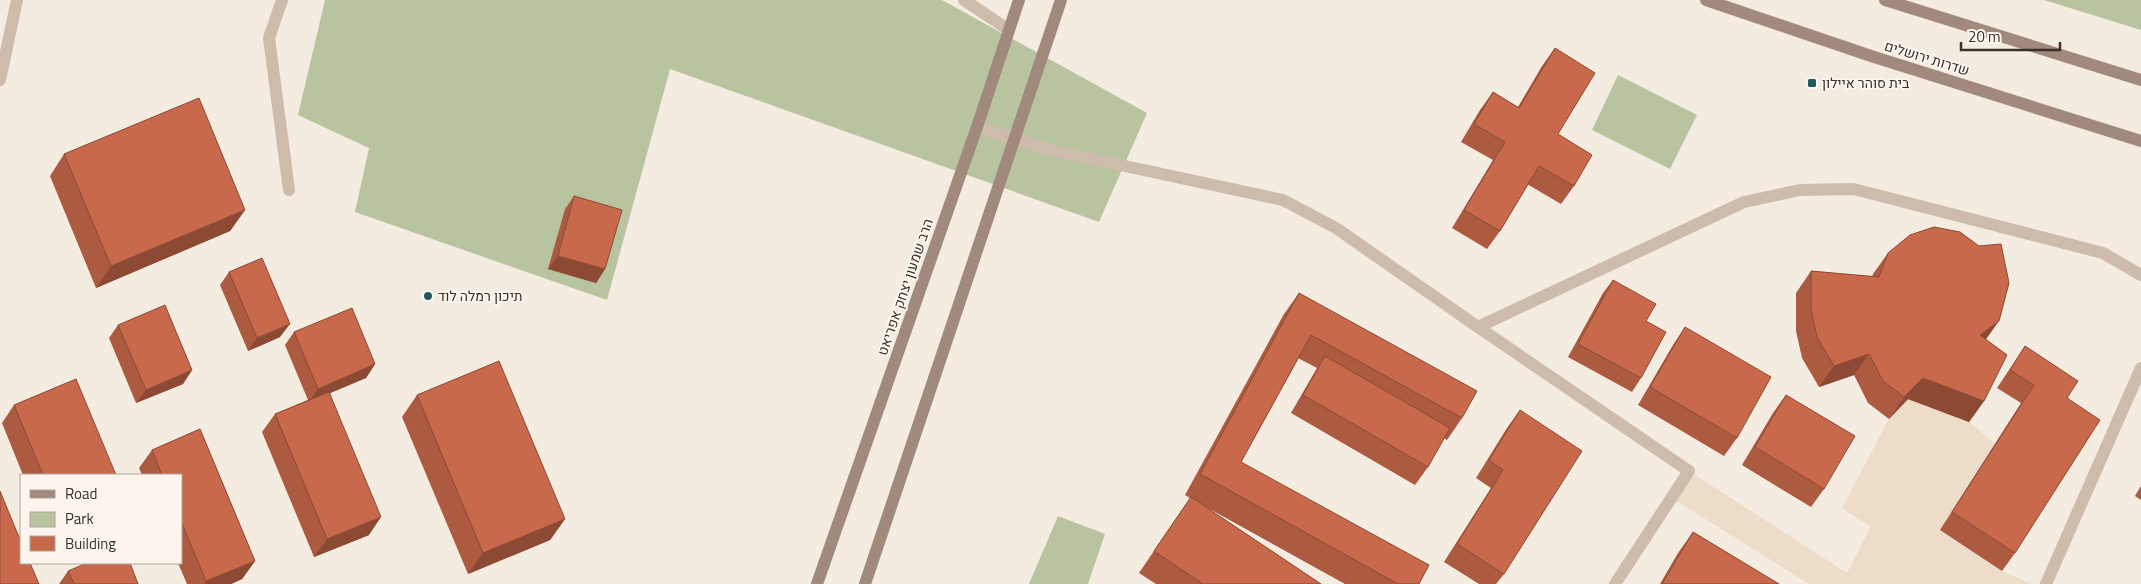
<svg xmlns="http://www.w3.org/2000/svg" width="2141" height="584" viewBox="0 0 2141 584" font-family="'Titillium Web',Heebo,sans-serif">
<style>
.green{fill:#b8c4a0}
.plaza{fill:#ecdcc8}
.lines{fill:none;stroke-linecap:round;stroke-linejoin:round}
.lane{stroke:#cdbbac;stroke-width:12}
.street{stroke:#cdbbac;stroke-width:12}
.secondary{stroke:#a18a7d;stroke-width:12}
.wall{fill:#ac5a40}
.shaded-wall{fill:#8c4a34}
.building{fill:#c8694b;stroke:#8c4a34}
.poi-dot{fill:#1f5a5e;stroke:#fbf5ee;stroke-width:2}
.labels{text-anchor:middle;stroke-width:4;stroke-linejoin:round;paint-order:stroke}
.street-label{font-size:14px;fill:#3b302b;stroke:#fbf5ee}
.poi-label{font-size:14px;fill:#3b302b;stroke:#fbf5ee;text-anchor:start}
</style>
<rect width="100%" height="100%" fill="#f4ebe1"/>
<!-- green -->
<path class="green" d="M325 0H942L1147 113 1099 222 670 69 607 300 355 212 369 148 298 115Z
M2044 0H2141V30Z
M1618 75 1697 115 1670 169 1592 130Z
M1058 516 1105 534 1088 584H1029Z"/>
<!-- plaza -->
<path class="plaza" d="M1908 399 1969 422 1995 444 1940 530 2002 571 2031 584H1809L1672 498 1689 471 1847 573 1871 527 1842 508 1889 419Z"/>
<g class="lines">
<!-- lane -->
<path class="lane" d="M282 0 269 38 289 190
M964 0 1009 30
M977 127 1046 149 1283 200 1336 228 1478 327 1744 202 1800 190 1853 189 1877 195 2103 253 2141 275
M1478 327 1689 471 1615 584
M2046 584 2141 368"/>
<!-- street -->
<path class="street" d="M0 80 17 0"/>
<!-- secondary -->
<path class="secondary" d="M1706 0 1871 56 2141 141
M1885 0 2141 80
M817 584 977 127 1019 0
M865 584 1061 0"/>
</g>
<!-- wall -->
<path class="wall" d="M1555 48 1558 134 1574 186 1561 204 1527 184 1500 231 1487 249 1452 228 1493 160 1461 142 1480 110 1493 92 1518 107 1542 66Z
M64 154 245 210 230 231 96 288 50 176Z
M574 196 605 269 596 283 548 269 565 209Z
M1888 253 1986 340 1984 401 1969 422 1908 399 1889 419 1868 403 1854 375 1819 387 1802 358 1796 331V293L1811 271 1872 277 1873 274Z
M229 272 280 337 248 351 220 285Z
M1613 280 1646 321 1641 378 1632 392 1568 357 1603 293Z
M1299 293 1462 418 1447 440 1444 438 1428 467 1415 485 1291 413 1317 368 1298 358 1241 462 1419 584H1345L1206 507 1321 584H1156L1139 573 1190 498 1185 495 1284 314Z
M118 325 192 370 183 384 136 403 109 338Z
M1685 327 1737 438 1724 456 1638 405 1673 345Z
M294 332 375 364 366 378 330 393 369 535 314 557 262 432 275 414 308 400 285 345Z
M2025 346 2067 398 2015 553 2002 571 1940 530 2021 403 1997 388Z
M417 395 565 519 550 540 468 574 402 417Z
M1786 395 1824 489 1811 507 1742 465 1773 413Z
M14 405 116 475H23L2 423Z
M1520 410 1504 574 1496 584H1479L1444 562 1491 488 1476 478 1507 428Z
M200 429 255 561 242 579 231 584H187L178 563H181V475H142L139 468 152 450Z
M2141 486V500L2135 496Z
M1693 532 1779 584H1660L1678 553Z
M68 571 138 584H59Z"/>
<!-- shaded-wall -->
<path class="shaded-wall" d="M245 210 230 231 96 288 111 266Z
M558 256 605 269 596 283 548 269Z
M1999 321 1984 342 1980 335Z
M290 324 280 337 248 351 257 338Z
M1869 354 1854 375 1819 387 1834 366Z
M375 364 366 378 309 402 318 389Z
M192 370 183 384 136 403 146 390Z
M1923 378 1984 401 1969 422 1908 399 1889 419 1904 397Z
M381 517 369 535 314 557 327 539Z
M565 519 550 540 468 574 483 553Z
M255 561 242 579 231 584H205L206 581Z"/>
<!-- building -->
<path class="building" d="M1555 48 1595 73 1558 134 1592 155 1574 186 1539 166 1500 231 1464 210 1505 142 1474 124 1493 92 1519 108Z
M199 98 245 210 111 266 64 154Z
M574 196 622 210 605 269 558 256Z
M1934 227 1960 232 1979 246 2001 244 2009 283 1999 321 1980 335 2007 355 1984 401 1923 378 1904 397 1883 381 1869 354 1834 366 1817 337 1811 309V271L1879 277 1888 253 1910 235Z
M262 258 290 324 257 338 229 272Z
M1613 280 1656 304 1646 321 1666 332 1641 378 1578 344Z
M1299 293 1477 391 1462 418 1311 335 1241 462 1429 565 1419 584H1398L1200 474Z
M165 305 192 370 146 390 118 325Z
M352 308 375 364 318 389 294 332Z
M1685 327 1771 377 1737 438 1650 387Z
M2025 346 2078 381 2067 398 2100 420 2015 553 1952 512 2034 385 2010 370Z
M1325 356 1450 428 1428 467 1303 395Z
M499 361 565 519 483 553 417 395Z
M76 379 116 475H43L14 405Z
M329 392 381 517 327 539 275 414Z
M1786 395 1855 436 1824 489 1755 447Z
M1520 410 1582 451 1504 574 1457 544 1503 470 1489 460Z
M200 429 255 561 206 581 181 521V475H162L152 450Z
M0 491 21 542V563H30L39 584H0Z
M1191 497 1321 584H1203L1154 551Z
M1693 532 1779 584H1662Z
M87 563H130L138 584H74L68 571Z"/>
<!-- markers -->
<g class="poi-dot">
<rect x="1807" y="78" width="10" height="10" rx="2.5"/>
<circle cx="428" cy="296" r="5"/>
</g>
<g class="labels">
<!-- street labels -->
<g class="street-label">
<text transform="translate(1927 58) rotate(17)" y="5">שדרות ירושלים</text>
<text transform="translate(905 287) rotate(-71)" y="5">הרב שמעון יצחק אפריאט</text>
</g>
<!-- poi labels -->
<g class="poi-label">
<text x="1822" y="88">בית סוהר איילון</text>
<text x="438" y="301">תיכון רמלה לוד</text>
</g>
</g>
<!-- legend -->
<rect x="20" y="474" width="162" height="90" fill="#fbf5ee" stroke="#aea6a0"/>
<rect x="30" y="490" width="25" height="8" fill="#a18a7d" stroke="#aea6a0"/>
<text x="65" y="499" font-size="15" fill="#3b302b">Road</text>
<rect x="30" y="512" width="25" height="15" fill="#b8c4a0" stroke="#aea6a0"/>
<text x="65" y="524" font-size="15" fill="#3b302b">Park</text>
<rect x="30" y="536" width="25" height="15" fill="#c8694b" stroke="#aea6a0"/>
<text x="65" y="549" font-size="15" fill="#3b302b">Building</text>
<!-- scale -->
<path d="M1961 42v8h99v-8" fill="none" stroke="#3b302b" stroke-width="2.5"/>
<text x="1968" y="42" font-size="15" fill="#3b302b" stroke="#fbf5ee" stroke-width="4" paint-order="stroke">20 m</text>
</svg>
